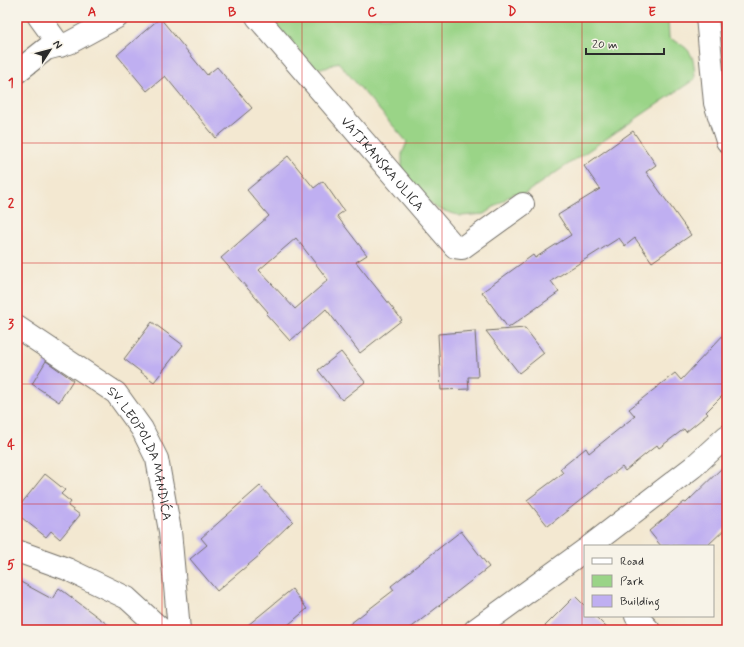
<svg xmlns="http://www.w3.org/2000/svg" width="744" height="647" viewBox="0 0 744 647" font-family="Mynerve,sans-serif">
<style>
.green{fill:#9ad487;stroke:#628059}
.building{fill:#bfaff1;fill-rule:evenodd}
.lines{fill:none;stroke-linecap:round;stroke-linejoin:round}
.minor-casing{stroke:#716d65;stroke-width:24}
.minor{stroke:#fff;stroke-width:22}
.grid{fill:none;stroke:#d62828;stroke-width:1;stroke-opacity:0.55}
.labels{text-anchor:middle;stroke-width:4;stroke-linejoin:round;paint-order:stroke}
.street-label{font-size:13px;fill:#2b2b2b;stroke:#f7f3e8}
.neatline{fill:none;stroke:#d62828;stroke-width:1.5}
.grid-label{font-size:13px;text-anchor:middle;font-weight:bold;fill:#d62828}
</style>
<rect width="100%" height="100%" fill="#f7f3e8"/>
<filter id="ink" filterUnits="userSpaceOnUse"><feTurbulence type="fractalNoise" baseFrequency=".025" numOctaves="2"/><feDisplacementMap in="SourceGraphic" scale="8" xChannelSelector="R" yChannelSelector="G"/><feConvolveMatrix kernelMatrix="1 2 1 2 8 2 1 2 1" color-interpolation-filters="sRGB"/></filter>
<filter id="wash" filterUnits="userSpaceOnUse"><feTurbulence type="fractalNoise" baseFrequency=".012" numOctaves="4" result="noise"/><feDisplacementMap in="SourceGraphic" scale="16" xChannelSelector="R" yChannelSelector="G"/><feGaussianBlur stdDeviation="0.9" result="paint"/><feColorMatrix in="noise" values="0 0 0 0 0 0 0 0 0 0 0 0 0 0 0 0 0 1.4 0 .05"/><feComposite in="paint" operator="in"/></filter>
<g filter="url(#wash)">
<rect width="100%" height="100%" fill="#f3e8d1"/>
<!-- green -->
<path class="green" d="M268 17H668L669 38C692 49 694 54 695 79L518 198 514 193 484 214 461 216 438 209 425 200 402 172V154L407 142 338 62 326 68H315Z"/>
<g id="blocks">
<!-- building -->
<path class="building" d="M160 18 207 75 217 67 252 108 216 138 165 76 147 91 117 55Z
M633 131 656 165 646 172 691 235 652 262 635 238 625 246 619 238 551 281 559 292 508 328 482 292 533 255 535 258 571 235 558 215 600 189 584 166Z
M288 156 314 188 323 181 344 211 337 216 367 255 356 262 402 320 360 353 326 309 290 341 266 314 268 312 221 258 269 216 247 190ZM296 238 328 280 295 309 259 270Z
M152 322 183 345 154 382 124 359Z
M525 328 544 353 519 373 486 331Z
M475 331 478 377H468L469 389 441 390 438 334Z
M727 331V391L706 412 708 414 686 432 684 429 659 448 657 445 625 471 622 467 548 526 527 500 563 473 560 469 586 448 589 453 635 416 629 409 675 373 681 380Z
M341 352 365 382 342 400 318 370Z
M46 361 73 380 59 402 32 384Z
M727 463V527L707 546H661L649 531 684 502 686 503Z
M45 474 65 490 61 494 71 502 68 506 80 515 60 539 51 531 46 537 17 514V509Z
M260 486 293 521 259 554 260 555 217 591 190 559 207 545 201 538Z
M461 531 489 567 408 630H342L394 590 391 586Z
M17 580 52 599 59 588 115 630H17Z
M292 589 307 609 282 630H242Z
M575 596 585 606V616H595L609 630H541Z"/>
</g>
</g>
<g filter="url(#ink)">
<use href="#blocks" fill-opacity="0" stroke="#716d65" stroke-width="1"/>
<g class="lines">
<defs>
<g id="minor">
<path d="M39 17 60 46"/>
<path id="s1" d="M257 17 455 247 462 248 523 204"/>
<path d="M707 17 715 103 727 141"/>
<path d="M17 72 46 49 69 43 117 17"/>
<path id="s2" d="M17 327 116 393 142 429 157 459 170 531 179 630"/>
<path d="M590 546 693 467 727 436"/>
<path d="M17 551 67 569 127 598 162 630"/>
<path d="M636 616 649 630"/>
<path d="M475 630 585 550"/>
</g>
</defs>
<!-- minor casing -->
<use href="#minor" class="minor-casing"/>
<!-- minor -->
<use href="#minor" class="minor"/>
</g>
</g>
<!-- grid -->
<path class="grid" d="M162 17V630M302 17V630M442 17V630M582 17V630M17 143H727M17 263H727M17 384H727M17 504H727"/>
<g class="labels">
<!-- street labels -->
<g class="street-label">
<text dy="5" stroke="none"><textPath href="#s1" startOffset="193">VATIKANSKA ULICA</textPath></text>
<text dy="5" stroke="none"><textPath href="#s2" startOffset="185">SV. LEOPOLDA MANDIĆA</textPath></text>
</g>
</g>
<!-- margin -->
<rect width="744" height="647" fill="none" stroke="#f7f3e8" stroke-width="44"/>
<!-- legend -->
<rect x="584" y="545" width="130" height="72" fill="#f7f3e8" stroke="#a5a39c"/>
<rect x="592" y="558" width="20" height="6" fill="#ffffff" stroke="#a5a39c"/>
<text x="620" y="565" font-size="12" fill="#2b2b2b">Road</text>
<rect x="592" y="575" width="20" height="12" fill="#9ad487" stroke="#a5a39c"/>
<text x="620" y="585" font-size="12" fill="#2b2b2b">Park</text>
<rect x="592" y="595" width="20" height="12" fill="#bfaff1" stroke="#a5a39c"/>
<text x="620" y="605" font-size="12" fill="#2b2b2b">Building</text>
<!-- north arrow -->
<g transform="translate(50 50) rotate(54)" stroke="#f7f3e8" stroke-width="3" paint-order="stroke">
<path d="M0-3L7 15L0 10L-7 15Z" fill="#2b2b2b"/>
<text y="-6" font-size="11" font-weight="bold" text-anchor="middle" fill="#2b2b2b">N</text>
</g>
<!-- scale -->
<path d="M586 48v6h78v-6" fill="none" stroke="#2b2b2b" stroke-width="2"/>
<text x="592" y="48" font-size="12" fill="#2b2b2b" stroke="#f7f3e8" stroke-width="3" paint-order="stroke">20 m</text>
<rect x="22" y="22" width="700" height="603" class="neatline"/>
<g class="grid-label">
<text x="92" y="16">A</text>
<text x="232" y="16">B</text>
<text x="372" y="16">C</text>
<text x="512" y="16">D</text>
<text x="652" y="16">E</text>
<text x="11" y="87">1</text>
<text x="11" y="207">2</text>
<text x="11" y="328">3</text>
<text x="11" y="449">4</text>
<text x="11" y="569">5</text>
</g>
</svg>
